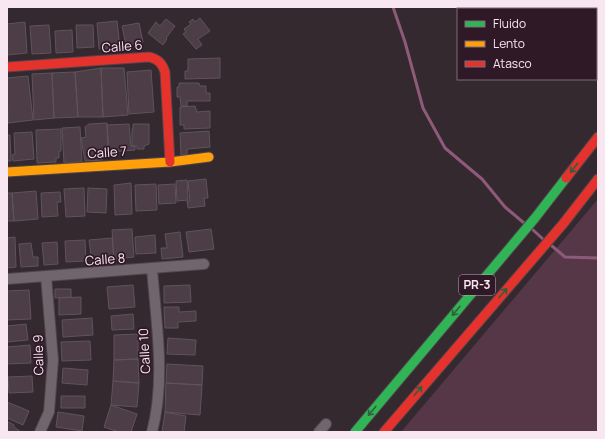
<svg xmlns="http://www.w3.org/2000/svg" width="605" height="439" viewBox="0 0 605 439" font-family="Manrope,sans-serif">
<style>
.green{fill:#553748}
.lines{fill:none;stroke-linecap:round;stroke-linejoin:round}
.stream{stroke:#8e5a79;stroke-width:3}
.building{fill:#4c3d46;stroke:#5e545a}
.street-casing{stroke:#50454b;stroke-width:12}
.fast-casing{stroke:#50454b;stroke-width:11}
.slow-casing{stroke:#50454b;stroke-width:11}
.jam-casing{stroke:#50454b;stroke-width:11}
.street{stroke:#70656c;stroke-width:10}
.fast{stroke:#30b455;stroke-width:9}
.slow{stroke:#ff9f0a;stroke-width:9}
.jam{stroke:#e5322d;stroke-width:9}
.oneway{stroke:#305f3c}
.labels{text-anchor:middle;stroke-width:3.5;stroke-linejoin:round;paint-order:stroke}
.shield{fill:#301927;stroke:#bca9b4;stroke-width:1}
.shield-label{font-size:12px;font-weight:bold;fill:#f8e7f0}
.street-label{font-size:13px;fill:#f8e7f0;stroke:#301927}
</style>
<rect width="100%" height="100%" fill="#352930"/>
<!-- green -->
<path class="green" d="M598 199V432H401Z"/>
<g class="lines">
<!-- stream -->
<path class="stream" d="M393 7 405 42 423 108 445 148 482 179 505 207 524 223
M532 229 544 240
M552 246 565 257 598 258"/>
</g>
<!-- building -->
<path class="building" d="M200 18 210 31 198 39 202 45 196 49 183 34 186 32 184 29 191 24 189 22 193 19 195 22Z
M166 19 175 26 166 38 167 39 163 45 148 33 156 22 160 26Z
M117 21 120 47 99 49 97 23Z
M25 22 27 53 7 55V24Z
M139 23 143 42 126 45 122 26Z
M49 25 51 53 32 54 30 26Z
M76 25H93L94 47 77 48Z
M72 30 73 52 56 53 55 31Z
M220 58V78L185 79V71H188V59Z
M101 68 103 117H78L75 72Z
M101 68H124L128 115 103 117Z
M151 70 154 112 129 114 127 72Z
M75 72 78 117 54 118 52 73Z
M52 73 54 118 34 120 32 74Z
M28 76 33 120 8 123 7 78Z
M179 83H199L200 86H206V93H210V101H187V106H181L180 97H177V87H179Z
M195 106 197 112 210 111V128L184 129V125H180V107Z
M107 123 108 152 102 156V160L85 161 81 138 86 137 85 127 89 124Z
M129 124 131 146H135V150L109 152 107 125Z
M133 124H149V144L144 146V149H137V146H132V129H133Z
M80 127 82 162 64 163 62 128Z
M61 129V151H59V158H56V162L37 163 36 130Z
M209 131 210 147 187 149V155H181L180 133Z
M32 132 34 159 13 161 12 155 15 154 14 133Z
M7 135H10L11 161H7Z
M206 179 208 198H204L205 206 188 208 187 201H190L188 181Z
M187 180 188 200 177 201 176 181Z
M131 183 132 214 115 215 114 185Z
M156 184 157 210 136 211 135 185Z
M175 184 176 203 159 204 158 185Z
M84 188 85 216 66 217 64 189Z
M88 188 107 189 106 213 87 212Z
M36 191 38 219 14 221 12 193Z
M60 192 61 202H57L58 216 42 217 41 193Z
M7 193H12L14 221H7Z
M132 229 134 257 114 259 112 230Z
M211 229 214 249 189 252 186 232Z
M180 232 183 257 162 259 161 248H167L165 234Z
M155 235 156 253 136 254 135 237Z
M15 237 16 267 7 268V238Z
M112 238 114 259 92 261 89 240Z
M85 240 86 261 66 262 65 241Z
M57 242 58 264 44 265 42 243Z
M31 243 33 257H38V266L21 267 19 244Z
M133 285 135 307 109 309 107 287Z
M190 285 191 302 164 303V286Z
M55 289H71V297L55 298Z
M29 290 31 319 7 320V291Z
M81 297V314L59 315V298Z
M164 307H179V312L196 311V321L178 322V328H165Z
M133 314 134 329 112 330 111 316Z
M92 318 93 335 63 337 62 320Z
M26 324 28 340 7 342V326Z
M138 334V359L114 360V335Z
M168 338 196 340 195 355 167 354Z
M90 341 91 360 62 361 61 342Z
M30 345 31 363 7 364V347Z
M138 359 139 383 113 381 114 360Z
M167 364 203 366 202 385 166 383Z
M63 368 88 370 87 385 62 383Z
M32 376 33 392 9 393 8 377Z
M113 381 139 383 137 407 111 405Z
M166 383 202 385 200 415 165 412Z
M61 396H85V408H61Z
M7 402 29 411 23 425 7 418Z
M111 405 137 414 131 432H119L104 427Z
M58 412 84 416 82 431 56 427Z
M165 412 186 416 184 432H162Z
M9 422 14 425V427L21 432H7V423Z"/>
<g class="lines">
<defs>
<path id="street" d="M152 268C156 322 166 379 152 432
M7 279 204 264
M40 432 49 412 53 360 46 276
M319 432 326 424"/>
<path id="fast" d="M355 432 535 218 566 178"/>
<path id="slow" d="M7 172 170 162 209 157"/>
<path id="jam" d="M7 67 149 57C158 59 162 63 165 72L170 162
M566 178 598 137
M384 432 563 224 598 179"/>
</defs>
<!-- street casing -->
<use href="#street" class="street-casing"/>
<!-- fast casing -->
<use href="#fast" class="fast-casing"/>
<!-- slow casing -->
<use href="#slow" class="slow-casing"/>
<!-- jam casing -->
<use href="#jam" class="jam-casing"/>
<!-- street -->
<use href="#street" class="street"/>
<!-- fast -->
<use href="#fast" class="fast"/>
<!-- slow -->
<use href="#slow" class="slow"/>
<!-- jam -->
<use href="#jam" class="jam"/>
</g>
<!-- one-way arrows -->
<defs><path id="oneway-shaft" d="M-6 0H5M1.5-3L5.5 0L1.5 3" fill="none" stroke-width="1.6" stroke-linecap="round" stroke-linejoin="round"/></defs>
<g class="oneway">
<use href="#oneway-shaft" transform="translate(574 168) rotate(128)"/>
<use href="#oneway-shaft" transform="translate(503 293) rotate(-49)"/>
<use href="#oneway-shaft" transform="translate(456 311) rotate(130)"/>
<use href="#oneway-shaft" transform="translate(418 391) rotate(-49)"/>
<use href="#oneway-shaft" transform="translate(372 411) rotate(130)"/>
</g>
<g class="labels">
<!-- shield labels -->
<rect class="shield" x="459" y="275" width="36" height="20" rx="3"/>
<g class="shield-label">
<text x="477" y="289">PR-3</text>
</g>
<!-- street labels -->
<g class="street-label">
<text transform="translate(122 46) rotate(-4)" y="5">Calle 6</text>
<text transform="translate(107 152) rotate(-4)" y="5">Calle 7</text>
<text transform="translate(105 259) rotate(-4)" y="5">Calle 8</text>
<text transform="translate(144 351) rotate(-93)" y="5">Calle 10</text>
<text transform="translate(38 355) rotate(-91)" y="5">Calle 9</text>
</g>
</g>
<!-- border -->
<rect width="605" height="439" fill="none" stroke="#f8e7f0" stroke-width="16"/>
<!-- legend -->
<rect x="457" y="8" width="140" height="72" fill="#301927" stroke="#806b77"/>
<rect x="465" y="21" width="20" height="6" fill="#30b455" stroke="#806b77"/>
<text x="493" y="28" font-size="12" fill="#f8e7f0">Fluido</text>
<rect x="465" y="41" width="20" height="6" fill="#ff9f0a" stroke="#806b77"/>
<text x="493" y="48" font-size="12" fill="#f8e7f0">Lento</text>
<rect x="465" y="61" width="20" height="6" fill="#e5322d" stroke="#806b77"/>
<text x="493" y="68" font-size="12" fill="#f8e7f0">Atasco</text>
</svg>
